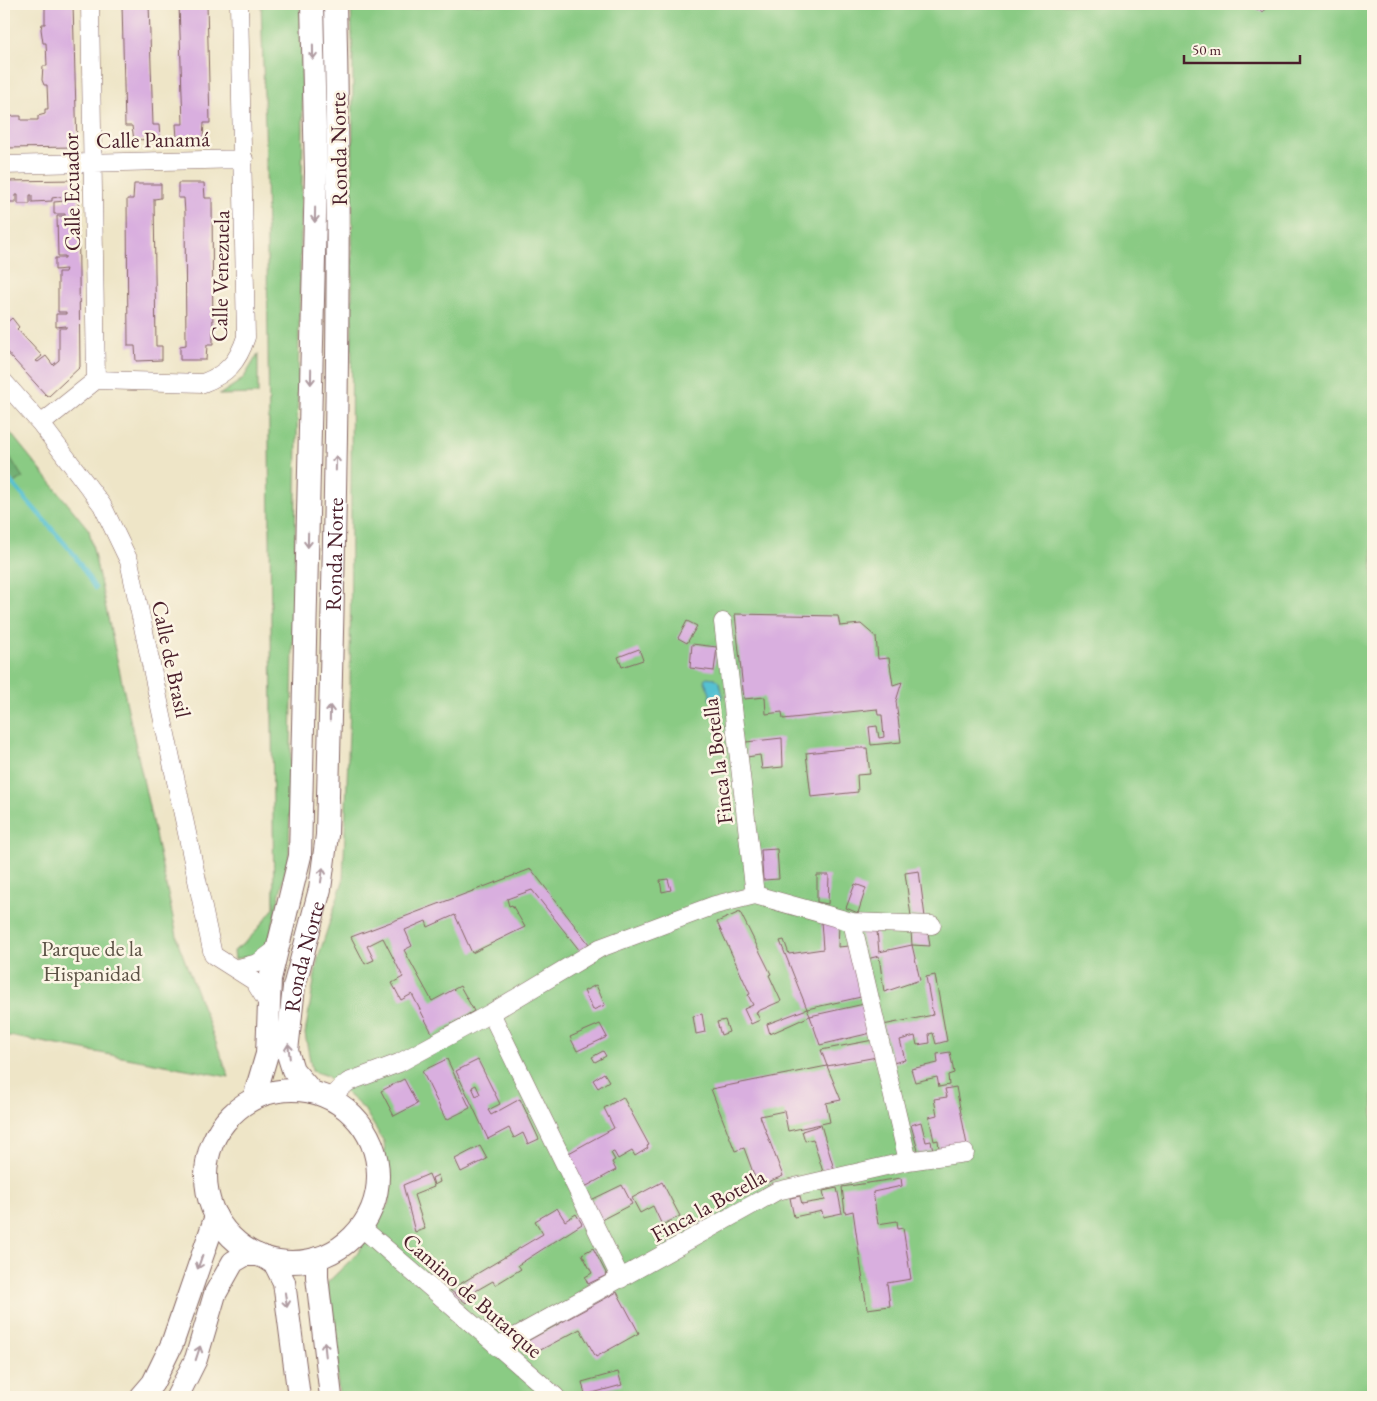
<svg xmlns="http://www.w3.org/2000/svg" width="1377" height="1401" viewBox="0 0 1377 1401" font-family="'EB Garamond',serif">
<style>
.green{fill:#8acb84;stroke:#6a7558}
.forest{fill:#6faf72;stroke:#5c674e}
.water{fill:#56c1d1;stroke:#50707e}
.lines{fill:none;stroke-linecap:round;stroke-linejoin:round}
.stream{stroke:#56c1d1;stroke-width:4.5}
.building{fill:#d9afdf;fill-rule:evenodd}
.minor-casing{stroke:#836462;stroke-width:19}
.major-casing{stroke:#836462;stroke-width:24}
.minor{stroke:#fff;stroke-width:18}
.major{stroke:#fff;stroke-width:22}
.oneway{stroke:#ae9aa0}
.labels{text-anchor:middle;stroke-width:5;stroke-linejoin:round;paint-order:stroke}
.street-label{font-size:22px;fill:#4a1f2b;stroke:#fcf5e5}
.park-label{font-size:22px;fill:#5d5346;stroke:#fcf5e5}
</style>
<rect width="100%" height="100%" fill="#fcf5e5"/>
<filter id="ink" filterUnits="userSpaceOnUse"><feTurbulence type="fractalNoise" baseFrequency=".02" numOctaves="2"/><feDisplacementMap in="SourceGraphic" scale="10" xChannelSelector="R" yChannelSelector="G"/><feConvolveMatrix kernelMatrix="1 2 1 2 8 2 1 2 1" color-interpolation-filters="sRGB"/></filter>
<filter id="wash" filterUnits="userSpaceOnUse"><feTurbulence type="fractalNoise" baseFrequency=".0096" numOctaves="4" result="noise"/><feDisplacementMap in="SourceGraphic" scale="20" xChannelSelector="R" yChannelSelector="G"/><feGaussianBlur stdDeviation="1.12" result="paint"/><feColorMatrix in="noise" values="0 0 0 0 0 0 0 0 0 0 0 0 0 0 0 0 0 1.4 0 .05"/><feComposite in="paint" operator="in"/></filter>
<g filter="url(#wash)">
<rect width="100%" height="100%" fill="#eee5c7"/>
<!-- green -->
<path class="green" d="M261 4H300L303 128 289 855 269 941 257 955 235 959 234 951 250 938 274 908 266 158Z
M351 4H1373V1397H339L327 1283 357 1254 389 1203 384 1142 364 1109 327 1076 312 1071 305 1034 318 958 343 881 350 707 353 67Z
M258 354V394L219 395 243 379Z
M4 425 89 530 179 945 229 1077 4 1035Z"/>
<!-- forest -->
<path class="forest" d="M4 447 23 478 4 488Z"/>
<!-- water -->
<path class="water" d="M707 677 715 678 720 683 723 696 718 703H713L709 699 710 694 704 679Z"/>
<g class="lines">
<!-- stream -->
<path class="stream" d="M4 474 73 553 95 588"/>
</g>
<g id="blocks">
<!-- building -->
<path class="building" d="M45 4H73L77 147 4 148V117L15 116H21V120H38V116L45 114V109H48L47 85H44L42 80 43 66H47L46 43H43L41 29 42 24H45Z
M122 4H149L153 125H159L160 139 134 140 132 126H125Z
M179 4H207L210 123H204L203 138 177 139 176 124H183Z
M1246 4H1267L1263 12Z
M76 180 78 182 80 367 49 396 46 395 4 349V325L12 318 19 327 17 329 42 356 36 361 38 362 46 356 53 365 59 360V328H66V326L56 327V314H66V312H58V272H65L66 269 55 270V258H65V256H58L57 216H65V214H54V202L65 201V196L52 198V201L32 202V195H30V204H18V195H16V202H4V181Z
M178 183H204L205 198H212L213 345H207L206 360H180V346L186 345 185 213 184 198H178Z
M134 184H161V198L154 199 156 346H162V360L136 361 135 346H128L127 199H133Z
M735 614 838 616 840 626 861 624 876 637 878 659 889 658 893 685 902 682 896 701 901 742 871 745 869 727 877 726 879 738 884 737 882 715H878L877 709 783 719 782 712 766 714 765 697 744 699Z
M687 621 697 626 687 643 678 638Z
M692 644 717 647 714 671 690 668Z
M639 649 643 660 622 667 618 657Z
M782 738 783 767 762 769 760 755 747 757 746 742Z
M853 748H867L870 774 857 775 858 792 811 797 806 753Z
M777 849 779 879 763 880 761 850Z
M531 869 589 944 580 951 532 890 507 899 509 906 512 905 525 927 472 953 455 915 428 927 426 921 405 930 412 946 404 950 432 1001 460 986 474 1011 433 1035 412 994 401 1000 392 983 403 977 383 938 367 946 374 960 365 964 351 937Z
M919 871 925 917 911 916 905 873Z
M817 875H829L828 904 817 902Z
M668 879 671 890 662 892 660 880Z
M855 884 866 888 858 913 846 908Z
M740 912 771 974 769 975 781 1001 756 1012 760 1020 751 1024 744 1009 753 1005 748 995 750 994 717 922Z
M821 921 839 926 838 947 849 946 861 997 807 1009 780 941 784 940 789 954 823 949Z
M860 931H877L879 952 912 945 920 980 884 992 879 956 867 959Z
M911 932H928L930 946 912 945Z
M935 975 947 1041 936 1044 933 1033 929 1034 930 1043 917 1045 915 1036 900 1040 905 1060 893 1063 883 1025 933 1015 926 977Z
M596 985 605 1005 593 1010 584 991Z
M864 1004 871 1033 820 1045 810 1016Z
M807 1009 810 1016 770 1034 767 1024Z
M702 1014 705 1032 696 1034 693 1016Z
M725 1020 729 1032 721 1035 717 1022Z
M600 1024 607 1037 577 1051 570 1037Z
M873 1040 877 1057 827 1066 841 1100 826 1103 830 1122 788 1131 784 1111 760 1116 783 1176 758 1186 744 1148 735 1151 711 1089 827 1066 821 1050Z
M603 1051 606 1056 595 1062 592 1057Z
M950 1052 954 1073 948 1075 949 1085 939 1087 937 1077 915 1082 911 1069 938 1063 937 1054Z
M447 1059 470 1108 446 1120 422 1071Z
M478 1060 500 1104 488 1110 491 1115 520 1099 539 1139 528 1144 523 1133 514 1138 509 1128 488 1139 456 1071ZM476 1085 480 1094 476 1096 472 1087Z
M604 1073 609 1081 598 1088 593 1080Z
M404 1079 417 1104 394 1116 381 1091Z
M956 1087 967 1145 939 1149 938 1140 934 1141 929 1117 937 1115 934 1099 947 1097 945 1089Z
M623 1097 649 1145 647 1146 648 1148 635 1156 632 1151 618 1159 614 1152 611 1153 615 1160 612 1162 616 1170 585 1187 567 1154 614 1128 604 1108Z
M921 1122 926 1142 931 1141 933 1150 919 1154 911 1125Z
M821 1125 834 1169 823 1172 813 1139 805 1141 802 1131Z
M480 1146 487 1159 461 1172 455 1159Z
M429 1174 434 1187 414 1195 425 1229 415 1232 403 1185Z
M438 1175 440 1182 434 1185 432 1178Z
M901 1178 902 1186 873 1192 878 1224 897 1221 898 1229 903 1228 911 1279 887 1283 890 1306 867 1309 853 1211 845 1213 842 1187Z
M662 1182 680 1216 662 1225 653 1206 640 1213 632 1198Z
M622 1185 632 1204 601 1220 591 1200Z
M837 1188 842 1213 823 1217 822 1211 794 1217 790 1198 800 1196 802 1204 825 1200 823 1191Z
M557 1208 565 1221 576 1214 582 1224 518 1265 521 1269 495 1285 493 1281 465 1297 468 1300 466 1303 450 1290 543 1234 535 1221Z
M593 1248 607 1275 588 1284 585 1277 592 1273 582 1254Z
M617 1292 639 1333 596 1357 580 1329 533 1354 522 1344Z
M618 1372 622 1385 585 1395 582 1382Z"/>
</g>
</g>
<g filter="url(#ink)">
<use href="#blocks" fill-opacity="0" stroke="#836462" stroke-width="1"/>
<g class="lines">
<defs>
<path id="minor" d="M90 4 96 380
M4 165 244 159
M4 382 41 424 102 505 129 561 213 955 254 981 269 1005
M41 424 96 380 203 383C227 374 238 362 246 337L239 4
M723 622 755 895
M852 922 908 1161
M235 969 258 963 278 948
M491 1013 621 1279
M329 1098 348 1082 399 1063 491 1013 600 948 715 905 755 895 852 922 932 925
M361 1227 556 1397
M497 1347 777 1191 908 1161 965 1153"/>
<g id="major">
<circle cx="292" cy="1176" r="86"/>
<path id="s1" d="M312 1092 293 1070 287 1051 294 987 320 889 327 835C334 558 342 281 335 4"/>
<path d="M254 1098 267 1054 270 979 300 856 316 172 312 4"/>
<path d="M266 1258 275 1264 284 1282 299 1397"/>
<path d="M317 1258V1277L331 1397"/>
<path d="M141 1397 153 1383 172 1344 216 1216"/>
<path d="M177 1397 196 1359 215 1294 233 1262 245 1255H258"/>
</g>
</defs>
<!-- minor casing -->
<use href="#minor" class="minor-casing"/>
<!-- major casing -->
<use href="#major" class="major-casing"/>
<!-- minor -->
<use href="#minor" class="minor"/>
<!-- major -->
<use href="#major" class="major"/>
</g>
<!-- one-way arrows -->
<defs><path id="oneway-shaft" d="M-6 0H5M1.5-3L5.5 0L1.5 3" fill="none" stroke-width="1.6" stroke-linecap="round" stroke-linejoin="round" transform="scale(1.25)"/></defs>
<g class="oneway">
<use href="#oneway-shaft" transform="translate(313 52) rotate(89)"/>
<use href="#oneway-shaft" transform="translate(315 215) rotate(91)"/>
<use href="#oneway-shaft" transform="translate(311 377) rotate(91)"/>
<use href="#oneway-shaft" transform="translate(336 463) rotate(-89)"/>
<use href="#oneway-shaft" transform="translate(308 540) rotate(91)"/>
<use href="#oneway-shaft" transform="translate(330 713) rotate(-89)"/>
<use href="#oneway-shaft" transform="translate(322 875) rotate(-82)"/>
<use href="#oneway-shaft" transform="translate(289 1051) rotate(-96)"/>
<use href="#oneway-shaft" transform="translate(200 1262) rotate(109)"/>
<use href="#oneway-shaft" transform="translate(286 1300) rotate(82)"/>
<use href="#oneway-shaft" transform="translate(325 1349) rotate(-96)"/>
<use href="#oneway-shaft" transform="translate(198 1353) rotate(-72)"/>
</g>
</g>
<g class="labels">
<!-- street labels -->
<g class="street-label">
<text transform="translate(153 139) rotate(-1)" y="8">Calle Panamá</text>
<text transform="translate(338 149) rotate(-91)" y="8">Ronda Norte</text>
<text transform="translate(71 192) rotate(-91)" y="8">Calle Ecuador</text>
<text transform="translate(220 276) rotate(-89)" y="8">Calle Venezuela</text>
<text dy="8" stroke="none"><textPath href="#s1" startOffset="550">Ronda Norte</textPath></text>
<text transform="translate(172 659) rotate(78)" y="8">Calle de Brasil</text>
<text transform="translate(717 761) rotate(-97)" y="8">Finca la Botella</text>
<text dy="8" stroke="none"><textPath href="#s1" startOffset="145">Ronda Norte</textPath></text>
<text transform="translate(708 1205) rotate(-29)" y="8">Finca la Botella</text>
<text transform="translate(473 1295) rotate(41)" y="8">Camino de Butarque</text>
</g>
<!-- park labels -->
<g class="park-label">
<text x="92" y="956">Parque de la<tspan x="92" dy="25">Hispanidad</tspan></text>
</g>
</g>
<!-- margin -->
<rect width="1377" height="1401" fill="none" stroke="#fcf5e5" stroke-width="20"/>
<!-- scale -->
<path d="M1184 55v8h116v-8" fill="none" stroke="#4a1f2b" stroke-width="2.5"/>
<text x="1192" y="55" font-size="15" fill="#4a1f2b" stroke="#fcf5e5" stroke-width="4" paint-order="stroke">50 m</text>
</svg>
